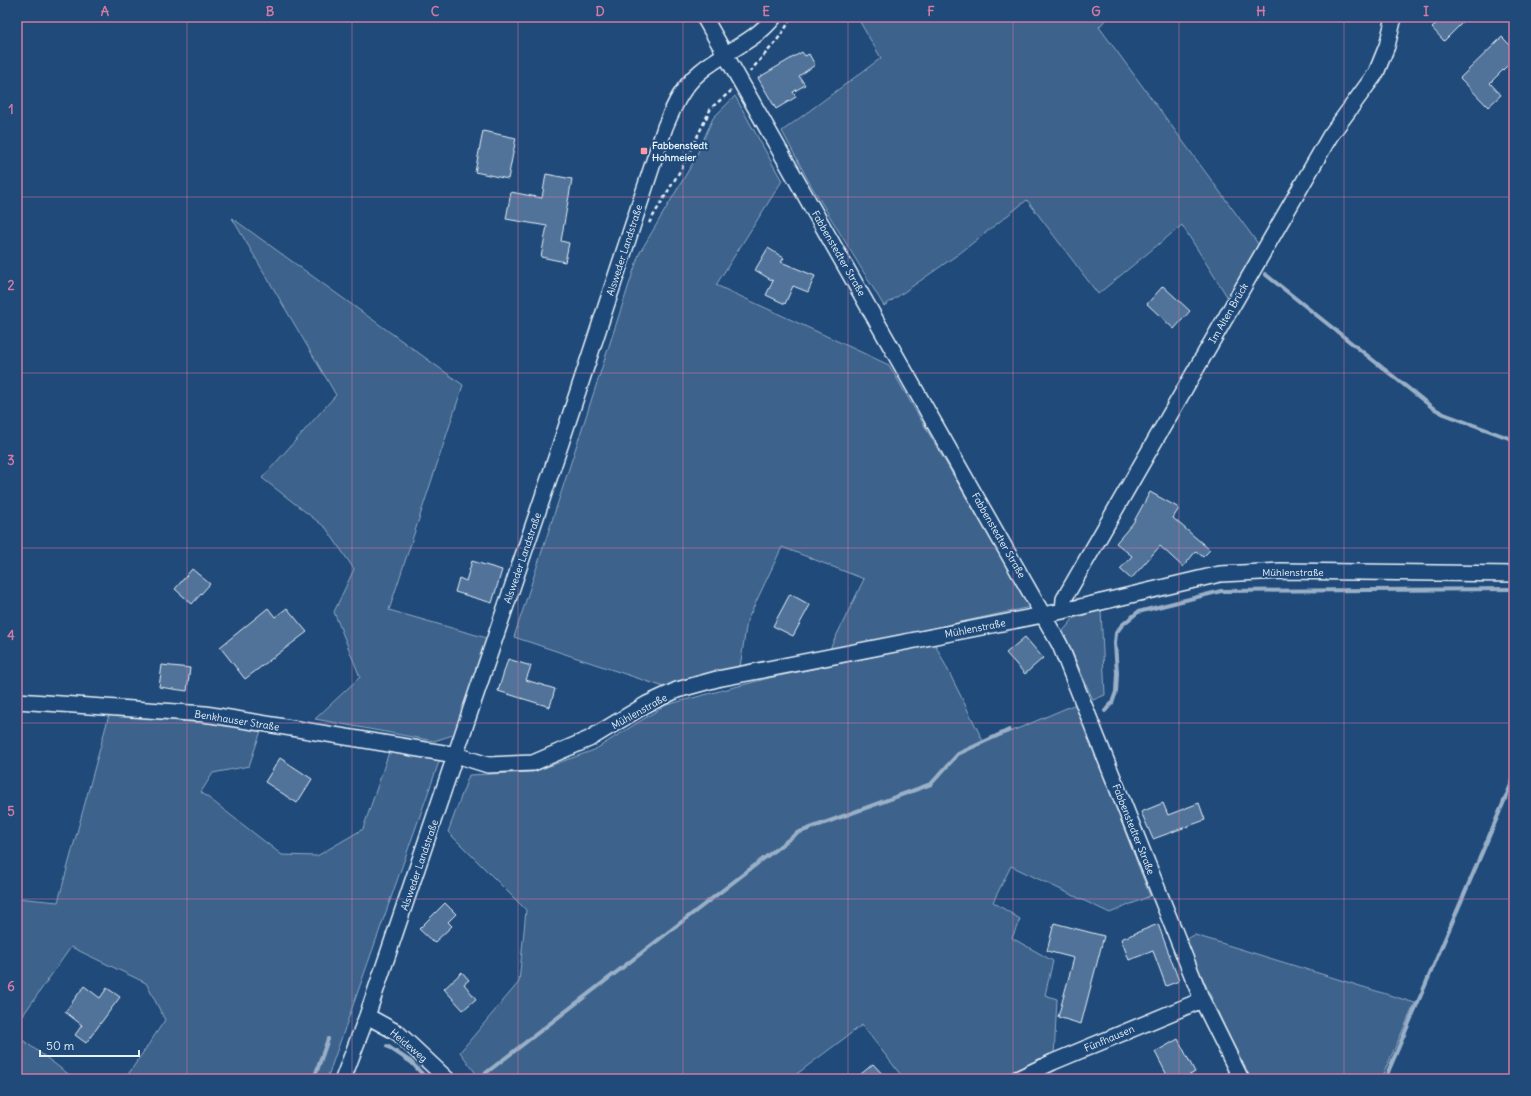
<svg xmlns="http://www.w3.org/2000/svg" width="1531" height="1096" viewBox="0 0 1531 1096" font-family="Delius,sans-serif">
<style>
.green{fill:#3c628c;stroke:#92aac2}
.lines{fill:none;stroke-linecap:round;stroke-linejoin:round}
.stream{stroke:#9ab0c7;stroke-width:4}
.building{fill:#517399;stroke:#e8f1f8}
.minor-casing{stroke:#e8f1f8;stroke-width:18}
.path{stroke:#e8f1f8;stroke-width:2.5;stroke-dasharray:4 3;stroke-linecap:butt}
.minor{stroke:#1f4a7a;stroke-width:15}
.grid{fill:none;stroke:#d37aa2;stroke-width:1;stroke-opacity:0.55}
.poi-dot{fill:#ff9aa2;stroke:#1f4a7a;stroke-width:1.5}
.labels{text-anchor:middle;stroke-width:4;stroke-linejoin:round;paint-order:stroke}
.poi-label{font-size:10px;font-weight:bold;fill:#e8f1f8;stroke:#1f4a7a;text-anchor:start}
.street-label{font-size:10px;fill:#e8f1f8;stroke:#1f4a7a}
.neatline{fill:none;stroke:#d37aa2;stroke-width:1.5}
.grid-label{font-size:13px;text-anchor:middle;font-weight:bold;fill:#d37aa2}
</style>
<rect width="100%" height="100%" fill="#1f4a7a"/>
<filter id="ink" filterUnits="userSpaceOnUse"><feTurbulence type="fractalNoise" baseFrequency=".025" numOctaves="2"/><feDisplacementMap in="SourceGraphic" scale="8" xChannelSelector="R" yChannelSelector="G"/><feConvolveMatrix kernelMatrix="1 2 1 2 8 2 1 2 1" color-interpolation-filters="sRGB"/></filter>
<g filter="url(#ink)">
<!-- green -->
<path class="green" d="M857 17H1108L1099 27 1259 245 1228 298 1182 225 1098 294 1027 200 960 253 884 306 809 182 782 131 881 58Z
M735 96 782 181 716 285 889 365 1030 607 829 651 864 579 782 547 747 621 740 667 664 687 514 637 639 254 694 161 713 118Z
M232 218 463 385 389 610 490 639 456 734 434 741 315 719 360 677 334 612 354 569 326 528 262 478 336 395Z
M1101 610 1105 695 1093 700 1063 631 1074 618Z
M935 644 984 743 1076 704 1150 896 1110 913 1011 866 993 902 1020 919 1012 938 1053 961 1045 995 1057 999 1054 1056 1003 1079H904L862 1025 790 1079H480L460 1052 519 982 526 910 448 832 469 775 533 772 594 750 666 705 769 678Z
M109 715 262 728 249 766 213 773 201 792 282 855 317 856 363 829 390 749 440 759 327 1079H125L165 1020 146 983 71 947 21 1018 20 1038 75 1079H17V898L58 902Z
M1195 935 1415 1003 1381 1079H1251L1227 1032 1185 939Z"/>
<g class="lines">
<!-- stream -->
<path class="stream" d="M1265 274 1433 408 1444 414 1514 440
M1105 711 1112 703 1116 692 1117 673 1115 643 1116 633 1122 625 1138 612 1221 591 1514 589
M387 1046 411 1062 427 1079
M314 1079 328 1039
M478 1079 797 833 931 784 958 754 1009 730
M1385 1079 1514 778"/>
</g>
<!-- building -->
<path class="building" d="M1443 17H1468L1444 41 1432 28Z
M1502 37 1514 49V59L1490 83 1501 95 1488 107 1460 78Z
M802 52 805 56 809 54 815 65 799 76 805 85 793 92 796 97 776 109 758 78Z
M483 131 516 138 508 179 475 172Z
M546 174 572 179 561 241 569 243 565 262 541 257 547 226 506 219 511 192 542 198Z
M768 248 784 258 781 262 815 276 808 292 793 286 785 304 766 295 773 281 755 270Z
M1163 286 1190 311 1174 329 1147 304Z
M1150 492 1179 508 1173 518 1210 550 1203 557 1196 551 1183 567 1160 546 1131 579 1120 569 1132 556 1116 543 1133 523Z
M472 561 502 570 492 603 455 592 459 578 466 581Z
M192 569 210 584 192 604 175 589Z
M790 594 810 605 793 636 773 626Z
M268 608 275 617 287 608 307 632 245 679 220 647Z
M1025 637 1043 658 1025 674 1006 653Z
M508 659 531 666 526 680 555 689 550 707 498 691Z
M162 665 190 668 187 691 159 687Z
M280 758 312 779 297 803 265 782Z
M1163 803 1168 815 1199 803 1205 820 1153 839 1141 812Z
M445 903 456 914 448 922 452 926 434 943 419 929Z
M1054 923 1104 936 1081 1024 1058 1017 1074 958 1047 951Z
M1158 924 1179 981 1166 986 1153 951 1129 960 1121 939Z
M462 972 469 980 464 984 476 999 463 1010 444 989Z
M84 986 100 998 107 988 120 997 86 1043 75 1035 82 1025 65 1012Z
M1178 1039 1195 1072 1183 1079H1169L1155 1052Z
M873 1064 887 1079H855Z"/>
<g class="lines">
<defs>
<path id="minor" d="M704 17 1060 645 1202 1000 1241 1079
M1063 611 1064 599 1330 136 1376 73 1387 46 1394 17
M17 701 205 714 456 755 488 765 533 763 589 739 647 704 677 690 717 679 1063 611 1220 574 1281 571 1514 574
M367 1016 398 1033 447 1079
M343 1079 367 1016 558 452 665 127C674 106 682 87 700 72 723 52 755 42 774 17
M1017 1079 1053 1062 1202 1000"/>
</defs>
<!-- minor casing -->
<use href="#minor" class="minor-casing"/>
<!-- path -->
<path class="path" d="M750 72C764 53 782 39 791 17
M649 223 683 166 711 108 731 91"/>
<!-- minor -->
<use href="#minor" class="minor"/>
</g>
</g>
<!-- grid -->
<path class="grid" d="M187 17V1079M352 17V1079M518 17V1079M683 17V1079M848 17V1079M1013 17V1079M1179 17V1079M1344 17V1079M17 197H1514M17 373H1514M17 548H1514M17 723H1514M17 899H1514"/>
<!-- markers -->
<rect class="poi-dot" x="640" y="147" width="8" height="8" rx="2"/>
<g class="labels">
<!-- poi labels -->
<g class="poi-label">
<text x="652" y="149">Fabbenstedt<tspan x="652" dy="12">Hohmeier</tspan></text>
</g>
<!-- street labels -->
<g class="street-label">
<text transform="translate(624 250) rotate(-72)" y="4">Alsweder Landstraße</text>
<text transform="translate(839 253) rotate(60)" y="4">Fabbenstedter Straße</text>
<text transform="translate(1228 313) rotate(-60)" y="4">Im Alten Brück</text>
<text transform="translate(999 535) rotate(60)" y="4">Fabbenstedter Straße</text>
<text transform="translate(522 558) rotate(-71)" y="4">Alsweder Landstraße</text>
<text x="1293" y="576">Mühlenstraße</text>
<text transform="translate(975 628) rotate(-11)" y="4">Mühlenstraße</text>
<text transform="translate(639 711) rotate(-29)" y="4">Mühlenstraße</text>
<text transform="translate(237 720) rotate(9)" y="4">Benkhauser Straße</text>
<text transform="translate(1134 829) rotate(68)" y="4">Fabbenstedter Straße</text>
<text transform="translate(419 865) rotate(-71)" y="4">Alsweder Landstraße</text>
<text transform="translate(1109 1038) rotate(-23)" y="4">Fünfhausen</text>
<text transform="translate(409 1045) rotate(40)" y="4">Heideweg</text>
</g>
</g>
<!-- margin -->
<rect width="1531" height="1096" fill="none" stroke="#1f4a7a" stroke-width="44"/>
<!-- scale -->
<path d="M40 1050v6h99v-6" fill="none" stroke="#e8f1f8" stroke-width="2"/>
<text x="46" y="1050" font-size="12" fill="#e8f1f8" stroke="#1f4a7a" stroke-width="3" paint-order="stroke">50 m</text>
<rect x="22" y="22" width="1487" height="1052" class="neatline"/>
<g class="grid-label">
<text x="105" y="16">A</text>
<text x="270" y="16">B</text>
<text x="435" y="16">C</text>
<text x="600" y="16">D</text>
<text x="766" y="16">E</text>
<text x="931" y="16">F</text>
<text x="1096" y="16">G</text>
<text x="1261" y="16">H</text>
<text x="1426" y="16">I</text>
<text x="11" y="114">1</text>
<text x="11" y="290">2</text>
<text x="11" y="465">3</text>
<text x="11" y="640">4</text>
<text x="11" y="816">5</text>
<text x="11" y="991">6</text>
</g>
</svg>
